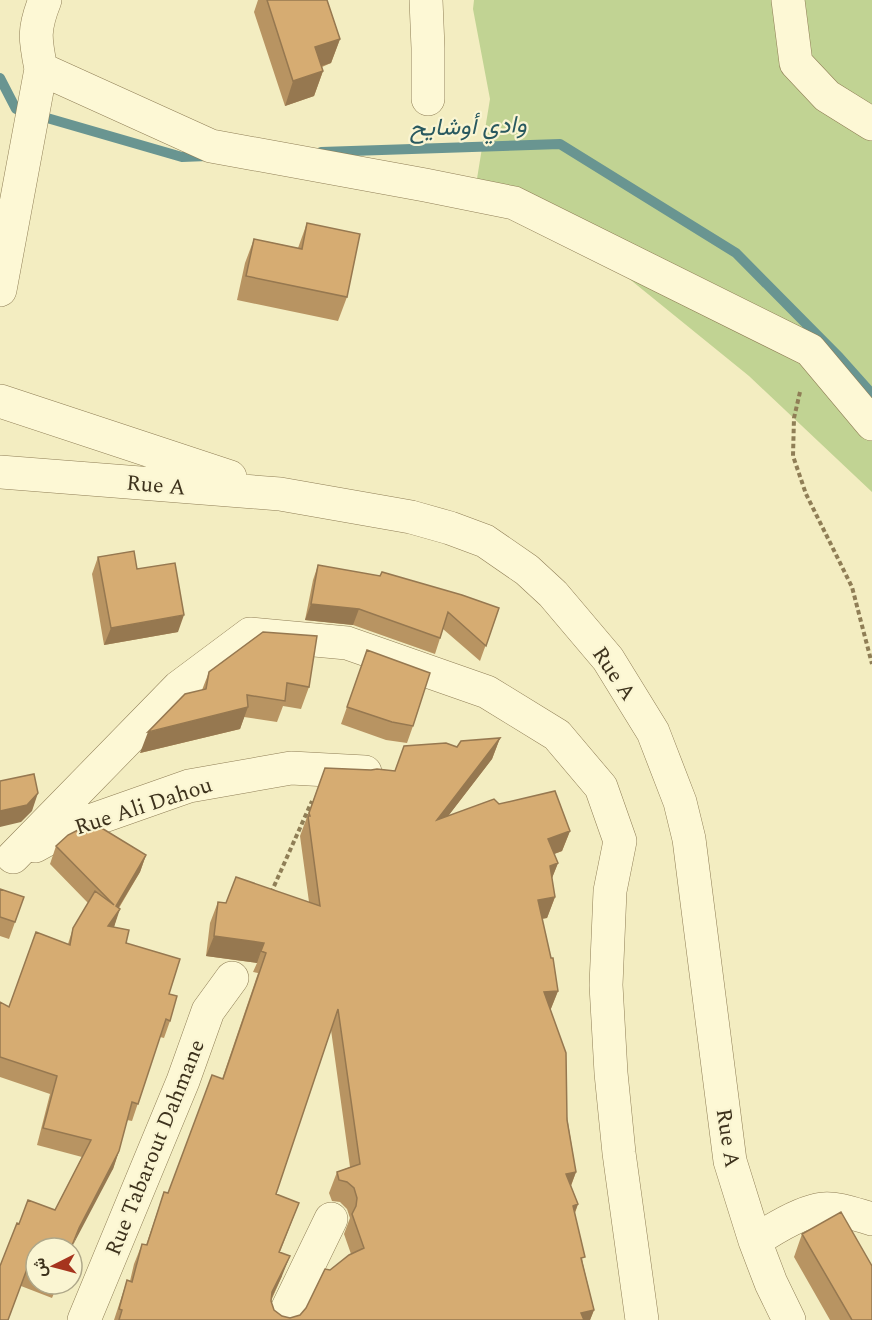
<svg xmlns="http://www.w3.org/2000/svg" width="872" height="1320" viewBox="0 0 872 1320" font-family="Spectral,Vazirmatn,serif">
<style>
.green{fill:#c1d393}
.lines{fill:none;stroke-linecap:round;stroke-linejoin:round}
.stream{stroke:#699591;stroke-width:10}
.minor-casing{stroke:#8f7e56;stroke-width:34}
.path{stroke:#8f7e56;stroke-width:4;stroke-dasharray:4.5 3;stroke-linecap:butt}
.minor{stroke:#fdf8d5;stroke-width:33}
.wall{fill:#b89462;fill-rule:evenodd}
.shaded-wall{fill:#967850}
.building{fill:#d6ac72;stroke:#967850;stroke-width:1.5;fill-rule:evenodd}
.labels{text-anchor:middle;stroke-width:4.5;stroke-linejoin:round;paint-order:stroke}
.street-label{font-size:22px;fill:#3d321c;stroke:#faf5d2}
.water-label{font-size:24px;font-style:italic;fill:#29595f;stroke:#faf5d2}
</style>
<rect width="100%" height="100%" fill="#f3edc1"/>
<!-- green -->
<path class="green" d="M474 0H872V492L749 376 590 247 474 197 490 99 473 9Z"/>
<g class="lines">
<!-- stream -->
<path class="stream" d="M0 78 16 109 182 157 207 156
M321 152 560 144 736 253 839 357 872 394"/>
<defs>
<path id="minor" d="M426 0 428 48V99
M788 0 796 63 827 96 872 124
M41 69 211 146 425 185 514 203 810 350 872 424
M0 290 41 69C35 39 33 30 45 0
M0 401 230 477
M0 472 280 494 411 517 450 528 485 541 527 570 553 594 608 659 653 732 680 802 689 839 730 1161 755 1241 771 1283 789 1320
M35 846 64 830 189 786 291 768 365 772
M13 857 179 687 250 634 347 643 487 692 557 735 601 787 620 841 610 891 606 985 611 1073 619 1153 642 1320
M755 1241C773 1229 800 1212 822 1209 837 1207 857 1215 872 1219
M84 1320 183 1081 208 1011 232 978
M282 1320 331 1219"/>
</defs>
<!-- minor casing -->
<use href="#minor" class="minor-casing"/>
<!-- path -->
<path class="path" d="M800 392 794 418 793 456 806 494 852 587 872 664
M271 893 312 801"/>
<!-- minor -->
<use href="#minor" class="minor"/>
</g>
<!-- wall -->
<path class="wall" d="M258 0H327L340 39 331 63 322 67 323 71 314 96 285 106 254 12Z
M307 223 347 297 338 321 237 300 245 263 254 239 298 248Z
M98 557 137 569 178 632 104 645 92 574Z
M318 565 499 608 480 661 443 629 435 654 353 625 305 620 313 580Z
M263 632 309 687 301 709 283 706 277 722 244 717 240 729 140 753 202 690 209 672Z
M367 650 413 726 407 743 386 740 341 724Z
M500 738 492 759 448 816 499 804 570 831 562 851 554 854 558 863 552 878 555 897 547 918 542 919 558 991 550 1011 576 1172 571 1186 578 1204 575 1213 583 1264 594 1310 590 1320H114L127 1280 130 1281 134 1264 142 1244 146 1245 164 1192 168 1193 222 1079 258 973 253 972 257 963 206 956 210 923 218 902 226 903 309 902 300 836 325 768 395 771 457 747ZM331 1030 350 1167 337 1172 329 1193 332 1201 340 1202 347 1209 350 1218 344 1234 351 1254 330 1270 306 1308 300 1315 290 1318 282 1316 274 1310 271 1301 282 1276 280 1252 299 1203 276 1194Z
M56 846 146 855 140 872 119 908 114 927 126 943 169 994 170 1021 164 1038 160 1037 132 1121 127 1120 119 1151 113 1169 36 1248V1284H58L52 1298 21 1286 19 1224 55 1210 82 1157 37 1145 50 1094 0 1077V1002L9 1007 68 944 73 928 88 903 50 864Z
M0 889 24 897 9 939 0 936Z
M802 1234 872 1320H830L794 1257Z"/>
<!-- shaded-wall -->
<path class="shaded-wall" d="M340 39 331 63 306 71 315 47Z
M323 71 314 96 285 106 293 81Z
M311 604 359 609 353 625 305 620Z
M184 615 178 632 104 645 111 628Z
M248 707 240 729 140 753 148 732Z
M500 738 492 759 429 841 437 820Z
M38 793 32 811 21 822 0 827V811Z
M570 831 562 851 541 859 548 839Z
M146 855 140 872 109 923 116 906Z
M558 863 550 883V866Z
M555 897 547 918 530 920 538 900Z
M120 909 114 927 108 926Z
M214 936 264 943 257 963 206 956Z
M558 991 550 1011 544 992Z
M119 1151 113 1169 73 1245 79 1228Z
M576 1172 568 1193 566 1174Z
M578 1204 570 1225 573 1206Z
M290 1256 282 1276 265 1312 272 1292Z
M594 1310 590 1320H578L581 1313Z"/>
<!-- building -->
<path class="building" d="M267 0H327L340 39 315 47 323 71 293 81Z
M307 223 360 234 347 297 246 276 254 239 302 249Z
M134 551 137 569 175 563 184 615 111 628 98 557Z
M318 565 380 576 382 572 462 595 499 608 486 646 448 612 440 638 359 609 311 604Z
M263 632 317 636 309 687 287 683 285 701 247 695 248 707 148 732 185 694 206 689 209 672Z
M367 650 430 673 413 726 392 722 347 707Z
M500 738 437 820 494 799 499 804 555 791 570 831 548 839 558 863 550 866 555 897 538 900 551 958H553L558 991 544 992 566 1053 567 1120 576 1172 566 1174 578 1204 573 1206 585 1257 581 1258 594 1310 581 1313 584 1320H119L122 1310 119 1309 127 1280 132 1282 142 1244 147 1245 164 1192 168 1193 212 1075 223 1079 266 953 261 951 264 943 214 936 218 902 226 903 236 877 320 906 308 816H310L309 813 325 768 371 770 377 769 395 771 404 746 446 743 457 747 461 741ZM338 1009 360 1164 337 1172 339 1180 347 1182 354 1188 357 1198 356 1206 352 1214 364 1248 349 1255 330 1270 325 1269 306 1308 300 1315 290 1318 282 1316 274 1310 271 1301 272 1292 290 1256 279 1252 299 1203 276 1194Z
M34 774 38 793 27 805 0 811V781Z
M95 824 146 855 116 906 120 909 108 926 129 930 126 943 180 959 169 994 177 996 170 1021 166 1019 138 1104 132 1102 119 1151 79 1228 71 1248H36V1272L27 1269 8 1320H0V1266L17 1223 19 1224 28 1200 55 1210 91 1140 43 1128 57 1076 0 1057V1002L9 1007 36 932 70 945 73 928 95 891 114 905 56 846 68 835 78 830Z
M0 889 24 897 15 922 0 917Z
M841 1212 872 1266V1320H852L802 1234Z"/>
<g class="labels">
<!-- street labels -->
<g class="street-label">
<text transform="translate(156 484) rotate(5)" y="8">Rue A</text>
<text transform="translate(615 673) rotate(56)" y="8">Rue A</text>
<text transform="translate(143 805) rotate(-18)" y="8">Rue Ali Dahou</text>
<text transform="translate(729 1138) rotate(81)" y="8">Rue A</text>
<text transform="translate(154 1147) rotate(-68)" y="8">Rue Tabarout Dahmane</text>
</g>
<!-- water labels -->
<g class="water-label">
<text transform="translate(468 126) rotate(-2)" y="8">وادي أوشايح</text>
</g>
</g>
<!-- north arrow -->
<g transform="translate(54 1266) rotate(264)"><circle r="28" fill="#faf5d2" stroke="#aea789" stroke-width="1.5"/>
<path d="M0-4.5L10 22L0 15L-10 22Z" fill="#a6341e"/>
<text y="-9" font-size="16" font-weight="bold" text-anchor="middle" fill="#3d321c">ش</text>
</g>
</svg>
